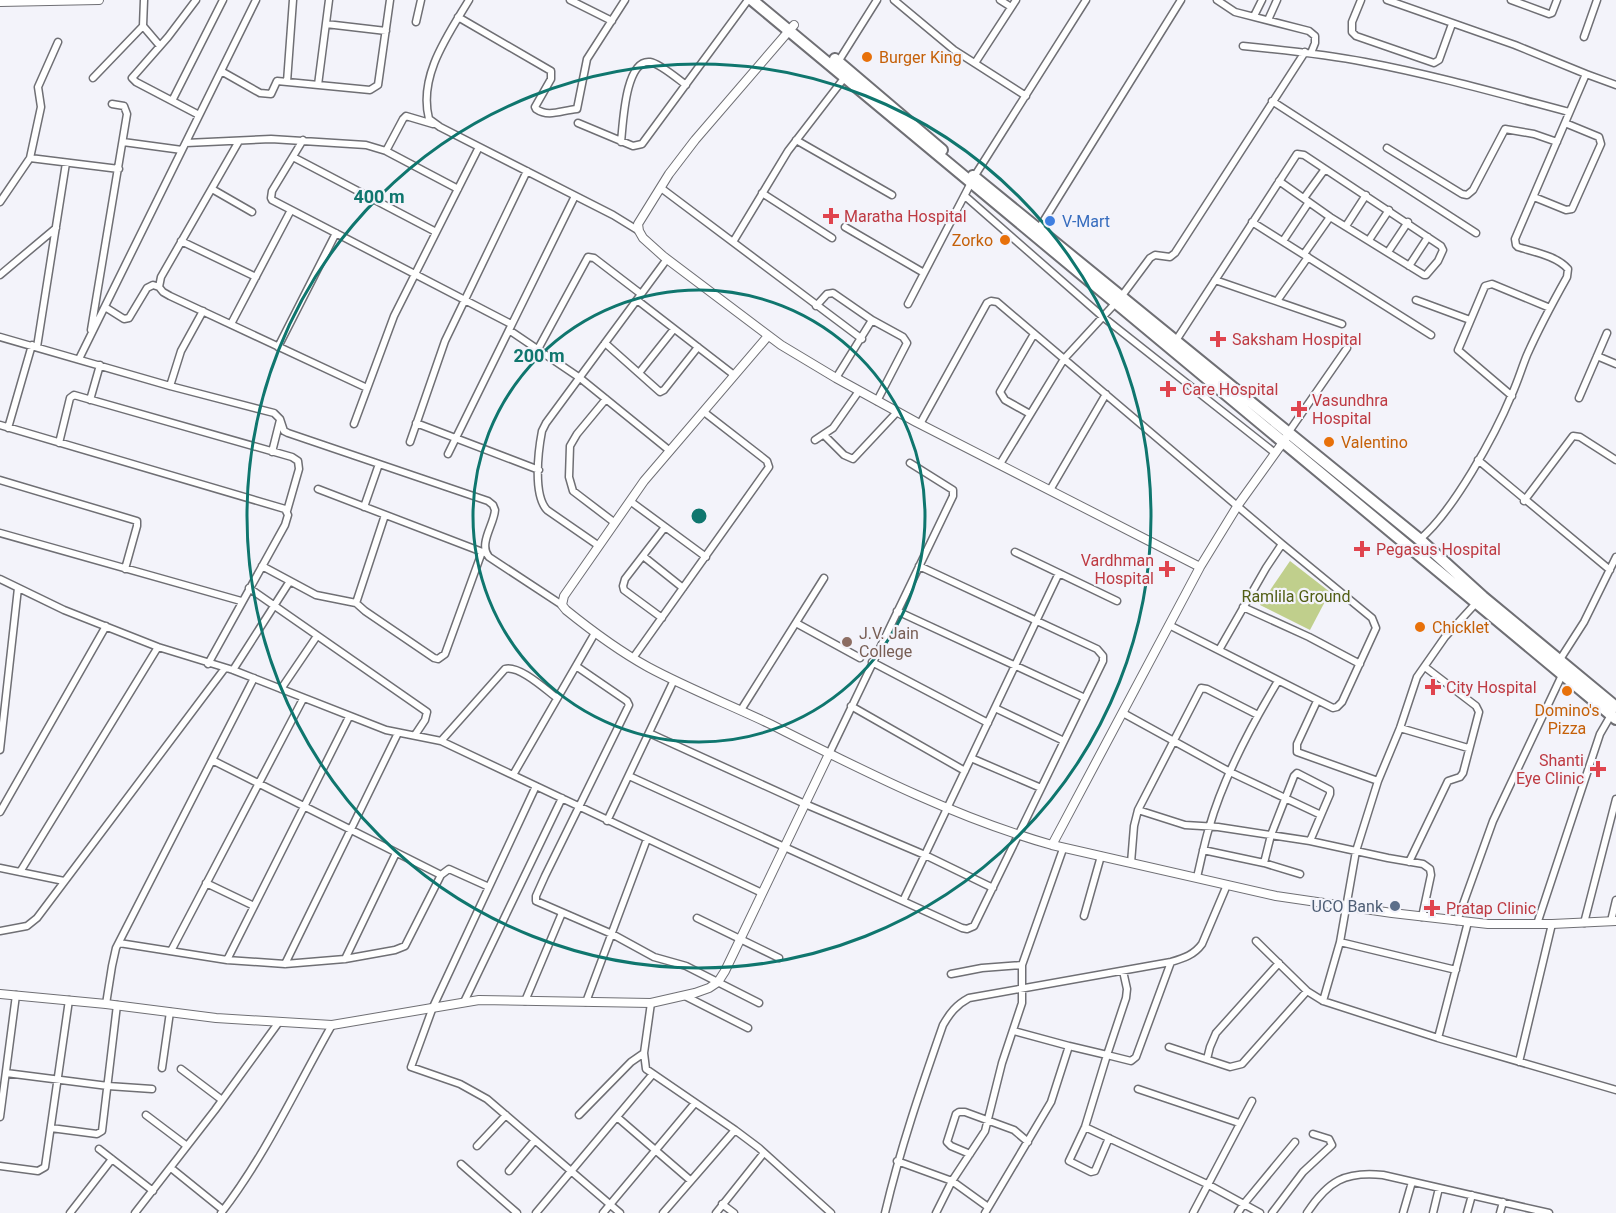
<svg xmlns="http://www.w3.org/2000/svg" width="1616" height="1213" viewBox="0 0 1616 1213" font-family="Roboto,sans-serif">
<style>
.green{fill:#c0cf8c}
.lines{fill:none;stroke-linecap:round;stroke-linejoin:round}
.minor-casing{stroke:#6f6f74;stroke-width:9}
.tertiary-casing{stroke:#6f6f74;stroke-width:10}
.trunk-casing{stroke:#6f6f74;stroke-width:14}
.minor{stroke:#fff;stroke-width:6}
.tertiary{stroke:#fff;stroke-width:8}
.trunk{stroke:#fff;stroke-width:10}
.ring{fill:none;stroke:#0f766e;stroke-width:3}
.food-dot{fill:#e8710a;stroke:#f3f3fa;stroke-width:2}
.health-dot{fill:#e0444e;stroke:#f3f3fa;stroke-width:2}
.shop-dot{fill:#3f7fe0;stroke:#f3f3fa;stroke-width:2}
.education-dot{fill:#8d6e63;stroke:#f3f3fa;stroke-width:2}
.service-dot{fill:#5c6f8a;stroke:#f3f3fa;stroke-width:2}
.labels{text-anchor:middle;stroke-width:4.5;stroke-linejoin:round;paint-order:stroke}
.food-label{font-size:16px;fill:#c56008;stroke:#f3f3fa;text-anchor:start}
.health-label{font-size:16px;fill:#be3a42;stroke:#f3f3fa;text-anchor:start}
.shop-label{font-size:16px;fill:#366cbe;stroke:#f3f3fa;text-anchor:start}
.park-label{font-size:16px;fill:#525e15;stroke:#f3f3fa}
.education-label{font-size:16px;fill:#785e54;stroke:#f3f3fa;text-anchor:start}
.service-label{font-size:16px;fill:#4e5e75;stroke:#f3f3fa;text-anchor:end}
.centre{fill:#0f766e;stroke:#f3f3fa;stroke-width:3}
.ring-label{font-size:18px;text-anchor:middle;font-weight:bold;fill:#0f766e;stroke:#f3f3fa;stroke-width:4.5;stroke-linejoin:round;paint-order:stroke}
</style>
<rect width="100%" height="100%" fill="#f3f3fa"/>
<!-- green -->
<path class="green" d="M1290 561 1330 592 1310 630 1260 605Z"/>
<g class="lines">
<defs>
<path id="minor" d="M144 0 143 26 160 46
M196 0 168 37 132 78 136 82 199 115
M469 0C448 35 418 76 429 119L440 127 613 215 639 231
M570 0 612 21
M894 0 954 50 1026 96
M1000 0 1011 7
M1217 0 1235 12 1309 31 1315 36V43L1311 53
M1361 0 1352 22V32L1356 36 1434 63 1439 60 1452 24
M1387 0 1515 45 1586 74 1515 239 1516 245 1518 247C1534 252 1557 256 1568 269L1567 277C1553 302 1539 328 1527 355 1522 367 1518 381 1512 394 1495 435 1453 512 1419 540
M1511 0 1549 14 1552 13 1557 0
M1254 16 1262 0
M458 17 551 71V79L535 107 536 109C549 118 562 110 577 109L587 59 625 0
M1268 20 1277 0
M416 22 421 0
M326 24 386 31
M1584 37 1597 0
M1243 46C1284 50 1324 54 1365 62 1434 75 1501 94 1569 112
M838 62 877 0
M975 63 1016 0
M221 71 260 93 271 94 277 81 370 90 378 85 390 0
M1586 74 1616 85
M93 78 143 26
M287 82 293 0
M318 85 329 0
M172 101 223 0
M1272 101 1476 233
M578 123 633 146 642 144 748 0
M303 140 272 191 271 198 272 200 511 324
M796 140 892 195
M239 141 161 277 159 287 163 292 170 296 367 388
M123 142 182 150
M621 142C623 125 625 59 650 62 659 63 678 79 686 85
M186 143 271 139 366 145 386 151 458 189
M1387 148 1462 194 1467 195 1473 190 1505 129 1534 134 1557 142
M386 151 403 119 406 116 433 124
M293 157 436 232
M30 158 119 169
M1279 181 1330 217
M661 188 862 339
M212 189 252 212
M762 193 832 238
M965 196 1103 317 1275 453
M1534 197 1566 210 1572 209 1601 144 1599 137 1565 123
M1304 198 1325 169
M0 202 30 158 41 107 38 87 58 42
M1252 222 1431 335
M1346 226 1366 195
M845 227 924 273
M1038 230 1181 0
M1369 240 1389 210
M181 241 256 277
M1283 241 1309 202
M733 242 788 151 845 77
M1388 252 1408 222
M1409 266 1428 237
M0 275 56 228
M1215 280 1342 324
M637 300 734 375
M1416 300 1470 320
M1277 301 1308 257
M908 304 974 177 1086 0
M816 306 827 294 833 293 872 320 836 378
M105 307 124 319 129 318 147 288 153 285 159 287
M872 320 903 337 907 343 877 401
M231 324 291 210
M91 330 127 114 124 106 112 104
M509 330 580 378 670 451
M0 337 170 386 274 413 280 419 284 431 288 433 488 501 493 505 495 510C494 525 478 544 489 557L562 605
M1175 342 1297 154 1304 155 1441 246 1443 250 1438 261 1426 275H1424L1330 217 1304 254
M605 343 660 392 664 390 698 347
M37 347 66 163
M278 347 336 233
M538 349 588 257 594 258 641 294
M1597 356 1616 364
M79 359 256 0
M639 373 674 329
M170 386 181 351 203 311
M1512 396 1458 350 1485 286 1492 284 1550 308
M1579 398 1607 333
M606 399 577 434 570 446 569 477 573 491 615 523
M90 400 100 365
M1030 414 1005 400 1000 392 1034 334
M416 423 539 470
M354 424 394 316 479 147
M920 424 987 303 991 301 997 302 1282 544 1372 618 1376 628 1342 702 1337 707 1333 708 1169 625
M0 425 285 509 288 515 285 525 208 664
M8 428 32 345
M1288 433 1347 348
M824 435 844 455 853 459 897 412
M815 440 833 428 859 391
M410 442 445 341 527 171
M59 443 70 398 74 395 292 457 298 461 299 469 287 511
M272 452 280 420
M448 454 575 196
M1478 460 1610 570
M1000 464 1064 359 1121 297 1150 258 1155 255 1170 257 1175 253 1305 52
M0 480 137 521V526L125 569
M318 489 485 553
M1050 490 1106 394
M630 501 706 557
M1524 501 1573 436 1580 437 1616 460
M364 507 379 464
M385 515 356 603 365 611 434 658 438 659 445 654 482 552
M0 533 241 601
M599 546 547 510C533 495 538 452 542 431L546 423 667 259
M1015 552 1117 601
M643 556 683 588
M262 566 316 595 356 603
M0 579 64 610 158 647 233 670 386 730 441 741 762 893
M249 588 427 712 425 720 415 735
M1477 602 1445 637 1417 677 1400 728 1378 781 1356 851 1340 942 1323 1001 1438 1038 1616 1090
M1243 607 1309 637 1360 664
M897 611 1085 698
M662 618 624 590 623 586 625 579 665 527
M796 623 860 658
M1219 650 1266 568 1282 544
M633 658 769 467 767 461 704 412
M1559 661 1584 622 1616 557
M872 662 988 723
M576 666 627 701 629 705 545 876 536 896V901L612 934 654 957 686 966 759 1003
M233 670 290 581
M281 689 317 636
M1317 701 1297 744V752L1378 781
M851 706 965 771
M995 708 1064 741
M741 710 824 578
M1123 713 1230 772 1321 815 1310 841
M1400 728 1468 748
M649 733 805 804 925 855 993 888
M441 741 505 669C519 665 545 689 557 698
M0 750 18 588
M829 754 953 496V490L910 463
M971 758 1041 788
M212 760 441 875 449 869 489 887
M513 775 595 633
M629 776 962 928 967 929 974 926 1103 661V656L1097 649 919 566
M536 786 433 1007 411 1067 460 1084 487 1099 620 1213
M1138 810 1185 825 1218 827 1310 841 1388 858 1423 864 1430 869 1431 875 1422 917
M0 812 106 626
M607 821 674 680
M1203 850 1264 863 1271 835 1294 776 1297 773 1330 790V794L1321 815
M1409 862 1448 781 1460 777 1463 773 1479 712 1476 706 1425 667
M1131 863 1134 826 1138 810 1201 688 1207 689 1258 715
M1264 863 1300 874
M0 868 64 881
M20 872 158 647
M1197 877C1201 861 1204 844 1209 828 1223 778 1251 726 1278 681
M206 883 254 906
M903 901 1059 573
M1084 916 1101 856
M697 918 779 958
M1457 921 1493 821 1563 673
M1611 921 1616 900
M1584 923 1616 799
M1537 924 1594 752 1600 734 1611 715
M0 931 27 926 37 918 225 668
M1256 941 1307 991 1323 1001
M1340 942 1456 970
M119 943 227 960 285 964 345 959 395 950 405 946 441 875
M171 951 303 699
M345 959 396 853
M227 960 349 717
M285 964 398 733
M951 974 982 968 1022 965
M685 996 748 1028
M525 1001 562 913
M464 1002 562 798
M586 1002 647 839
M651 1003 644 1053 646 1069 735 1130 663 1213
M106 1004 112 966 116 948 254 678
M1438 1038 1468 922
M1069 1046 1107 1055 1126 998 1127 989 1123 971
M1169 1047 1230 1067 1242 1064 1307 991
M1207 1059 1210 1047 1216 1033 1279 963
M1519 1062 1552 924
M162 1068 170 1012
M181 1069 222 1100
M6 1073 108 1086 152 1089
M1138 1089 1239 1123
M146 1115 187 1146
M579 1115 631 1062 644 1053
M0 1117 16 995
M617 1117 690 1180
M1085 1127 1207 1184 1260 1213
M51 1128 97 1134 102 1131 117 1005
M735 1130 759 1148 831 1213
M1109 1138 1095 1171 1091 1172 1069 1161 1085 1127 1107 1055 1131 1061 1136 1057 1171 962
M477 1146 506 1115
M99 1149 153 1191
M970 1154 951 1146 947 1142 956 1114 959 1112H965L1014 1130 1028 1142
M897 1161 952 1181 988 1207
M461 1164 517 1213
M0 1166 38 1171 45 1167 69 1000
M171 1168 223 1210
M509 1171 535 1140
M722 1204 734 1213
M70 1213 112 1159
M135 1213 215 1110 279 1022
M221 1213C266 1155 296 1088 332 1025
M536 1213 652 1075
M603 1213 695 1103
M716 1213 763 1154
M885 1213C900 1149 921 1088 943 1025 950 1013 956 1005 969 998L1171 962C1184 958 1194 955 1202 944L1227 885
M936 1213 952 1181 985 1131 1002 1063 1022 1003V965L1063 849
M985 1213 1051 1102 1069 1046 1014 1031
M1193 1213 1252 1101
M1238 1213 1243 1205 1295 1142
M1272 1213 1303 1172 1332 1145 1329 1139 1313 1134
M1307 1213C1328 1181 1345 1171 1383 1175L1549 1213
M1403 1213 1412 1182
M1433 1213 1439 1188
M1467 1213 1472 1195
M1500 1213 1503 1202"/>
<path id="tertiary" d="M0 2 99 0
M794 25 695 140 669 174 638 224 639 231 643 238 663 256 781 345 836 378 916 422 1200 567 1052 845
M768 336 644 481 564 596 562 605 566 610C592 631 619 651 648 667 687 688 728 704 768 723 860 769 953 817 1052 845L1276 896 1392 913 1488 924H1552L1616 921
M1200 567 1238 505 1286 438
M0 994 106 1004 216 1018 332 1025 479 1000 651 1003 695 993 709 988 718 982 725 971 829 754"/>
<path id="trunk" d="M752 0 1616 719
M835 59 942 150
M973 176 1419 539 1483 597 1616 707"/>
</defs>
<!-- minor casing -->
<use href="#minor" class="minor-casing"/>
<!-- tertiary casing -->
<use href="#tertiary" class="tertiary-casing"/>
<!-- trunk casing -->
<use href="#trunk" class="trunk-casing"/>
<!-- minor -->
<use href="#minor" class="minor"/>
<!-- tertiary -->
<use href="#tertiary" class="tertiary"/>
<!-- trunk -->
<use href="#trunk" class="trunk"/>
</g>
<!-- distance rings -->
<g class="ring">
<circle cx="699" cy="516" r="226"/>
<circle cx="699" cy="516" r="452"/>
</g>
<!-- markers -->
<g class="food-dot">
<circle cx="867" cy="57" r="6"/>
<circle cx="1005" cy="240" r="6"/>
<circle cx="1329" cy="442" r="6"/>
<circle cx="1420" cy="627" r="6"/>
<circle cx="1567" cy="691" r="6"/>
</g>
<g class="health-dot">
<path d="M828 207h6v6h6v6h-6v6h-6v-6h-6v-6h6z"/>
<path d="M1215 330h6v6h6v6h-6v6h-6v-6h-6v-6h6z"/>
<path d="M1165 380h6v6h6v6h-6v6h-6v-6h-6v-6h6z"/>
<path d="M1296 400h6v6h6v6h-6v6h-6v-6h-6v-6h6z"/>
<path d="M1359 540h6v6h6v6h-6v6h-6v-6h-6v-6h6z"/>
<path d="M1164 560h6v6h6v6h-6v6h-6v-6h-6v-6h6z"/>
<path d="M1430 678h6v6h6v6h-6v6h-6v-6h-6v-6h6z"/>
<path d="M1595 760h6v6h6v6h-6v6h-6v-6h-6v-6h6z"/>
<path d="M1429 899h6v6h6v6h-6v6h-6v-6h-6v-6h6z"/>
</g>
<circle class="shop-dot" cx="1050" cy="221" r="6"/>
<circle class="education-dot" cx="847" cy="642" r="6"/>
<circle class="service-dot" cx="1395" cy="906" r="6"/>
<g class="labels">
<!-- food labels -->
<g class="food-label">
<text x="879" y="63">Burger King</text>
<text x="993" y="246" text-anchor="end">Zorko</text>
<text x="1341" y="448">Valentino</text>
<text x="1432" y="633">Chicklet</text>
<text x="1567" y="716" text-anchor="middle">Domino's<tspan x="1567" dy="18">Pizza</tspan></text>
</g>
<!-- health labels -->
<g class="health-label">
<text x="844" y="222">Maratha Hospital</text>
<text x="1232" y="345">Saksham Hospital</text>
<text x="1182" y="395">Care Hospital</text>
<text x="1312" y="406">Vasundhra<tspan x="1312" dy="18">Hospital</tspan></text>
<text x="1376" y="555">Pegasus Hospital</text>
<text x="1154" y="566" text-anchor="end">Vardhman<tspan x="1154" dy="18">Hospital</tspan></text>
<text x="1446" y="693">City Hospital</text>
<text x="1584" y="766" text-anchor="end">Shanti<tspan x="1584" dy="18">Eye Clinic</tspan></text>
<text x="1446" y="914">Pratap Clinic</text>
</g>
<!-- shop labels -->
<g class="shop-label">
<text x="1062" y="227">V-Mart</text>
</g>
<!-- park labels -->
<g class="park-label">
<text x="1296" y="602">Ramlila Ground</text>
</g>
<!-- education labels -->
<g class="education-label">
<text x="859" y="639">J.V. Jain<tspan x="859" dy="18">College</tspan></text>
</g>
<!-- service labels -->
<g class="service-label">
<text x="1383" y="912">UCO Bank</text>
</g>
</g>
<circle cx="699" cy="516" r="9" class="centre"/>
<g class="ring-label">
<text x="379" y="203">400 m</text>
<text x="539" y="362">200 m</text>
</g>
</svg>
